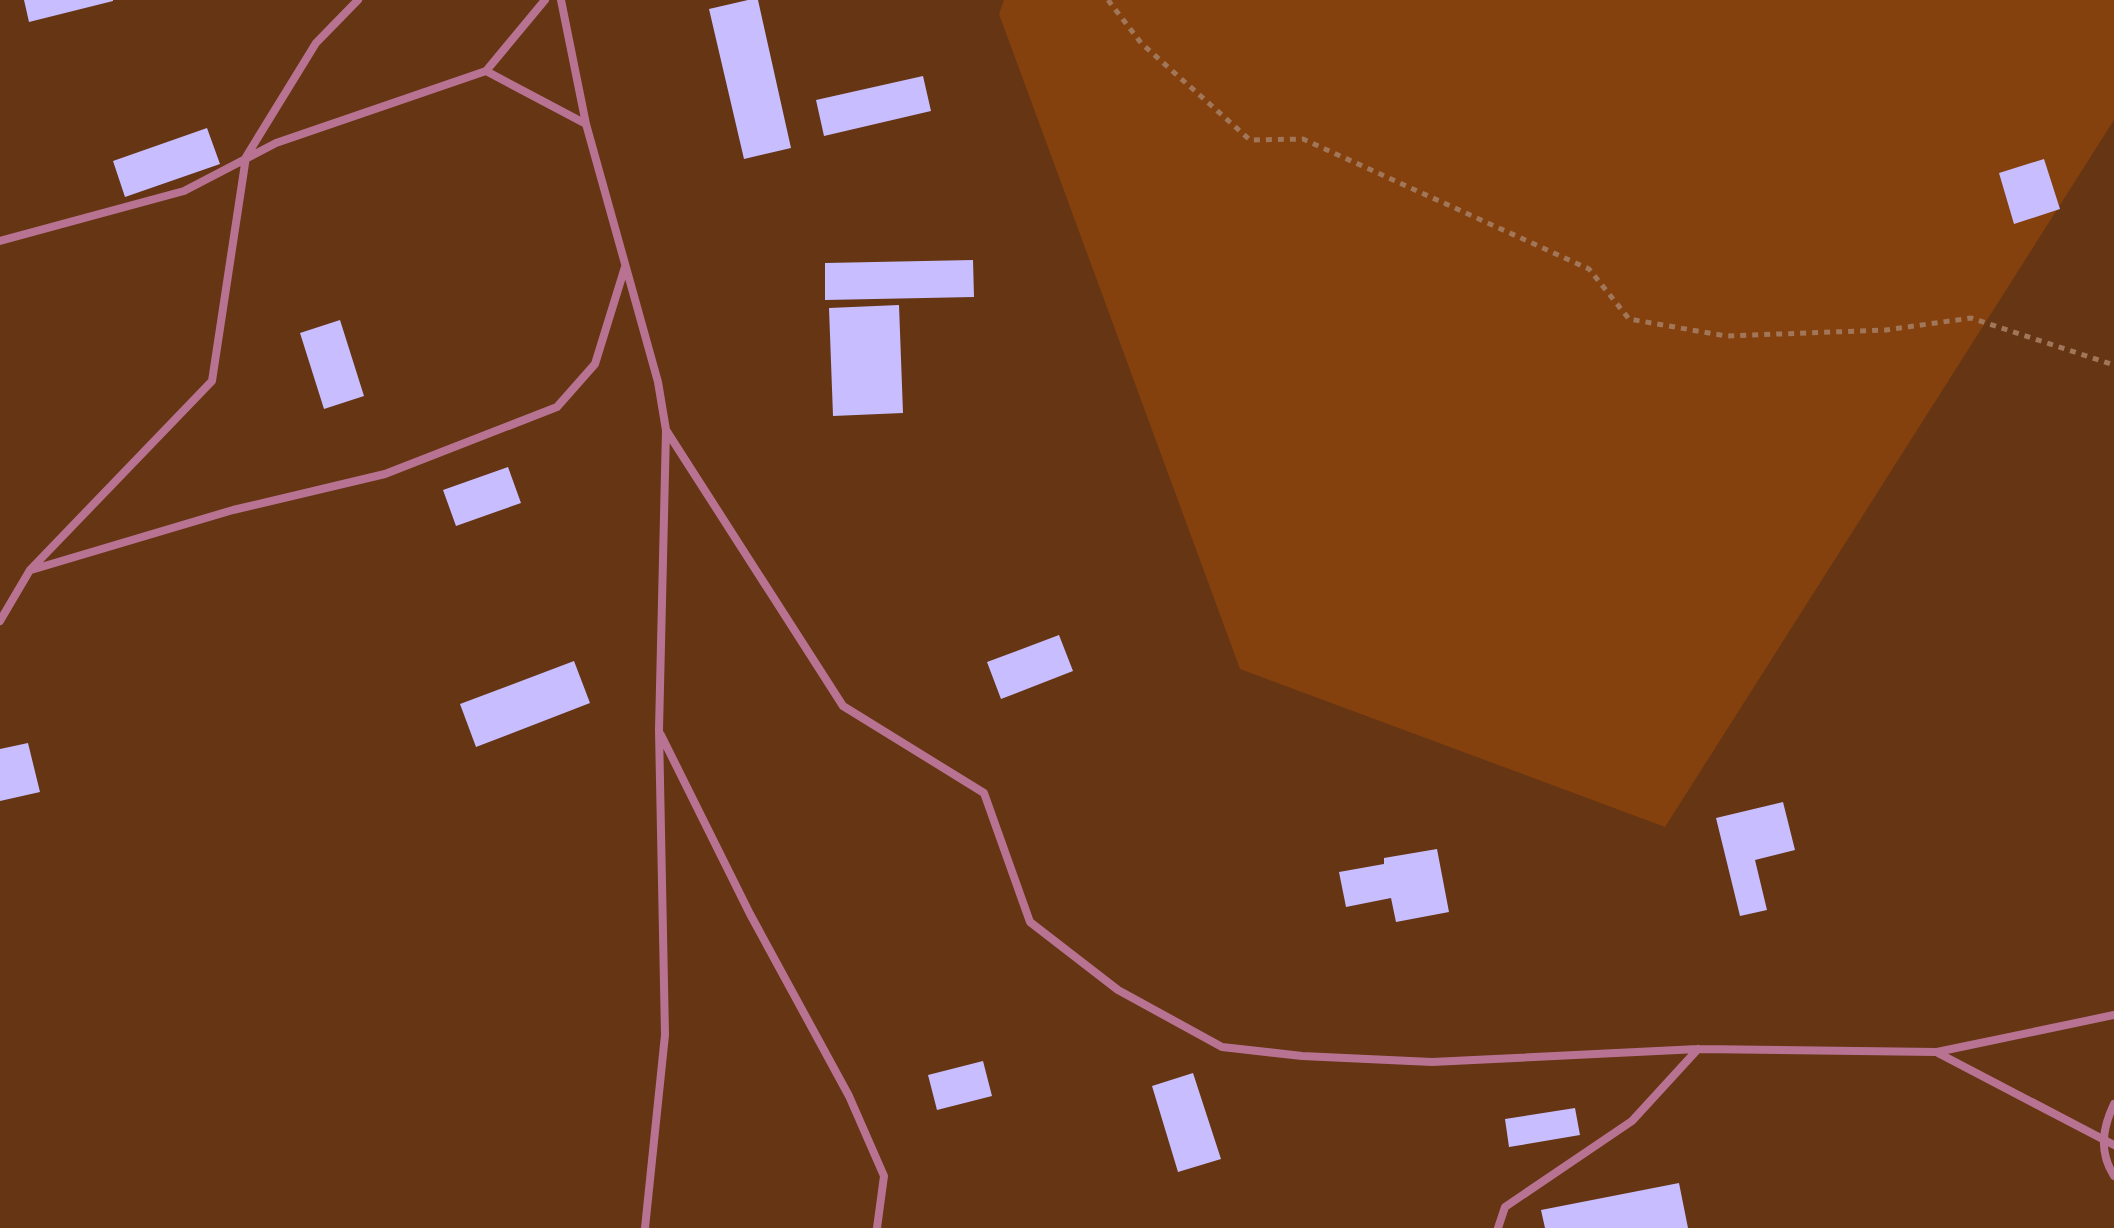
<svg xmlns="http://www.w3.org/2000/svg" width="2114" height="1228" viewBox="0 0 2114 1228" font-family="'IBM Plex Sans',sans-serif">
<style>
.green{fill:#84410d}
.building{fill:#c8bdfe}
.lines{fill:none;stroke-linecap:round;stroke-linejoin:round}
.path{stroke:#a17659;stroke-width:5;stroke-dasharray:6 6;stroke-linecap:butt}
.minor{stroke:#b97392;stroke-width:8}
</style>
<rect width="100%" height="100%" fill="#653514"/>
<!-- green -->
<path class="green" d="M1004 0H2114V120L1665 827 1240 669 999 14Z"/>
<!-- building -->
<path class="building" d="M24 0H113V1L29 22Z
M748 0H758L791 148 744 159 709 9Z
M923 76 931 111 824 136 816 100Z
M207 128 220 164 125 197 113 161Z
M2044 159 2060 209 2014 224 1999 173Z
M973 260 974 297 825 300V263Z
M899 305 903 413 833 416 829 308Z
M340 320 364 396 324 409 300 333Z
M508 467 521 503 456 526 443 490Z
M1059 635 1073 671 1001 699 987 662Z
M574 661 590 703 476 747 460 704Z
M28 743 40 792 0 801V749Z
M1783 802 1795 850 1755 860 1767 910 1740 916 1716 818Z
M1437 849 1449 912 1396 922 1391 898 1346 907 1339 872 1384 864V858Z
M983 1061 992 1096 937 1110 928 1075Z
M1193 1073 1221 1159 1178 1172 1152 1086Z
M1575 1108 1580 1135 1509 1147 1505 1119Z
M1679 1183 1688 1228H1545L1541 1210Z"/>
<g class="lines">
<!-- path -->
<path class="path" d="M1108 0 1141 43 1250 140 1303 139 1589 269 1629 319 1726 336 1886 330 1971 318 2114 365"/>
<!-- minor -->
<path class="minor" d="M561 0 586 124 658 382 666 430 659 730 665 1035 645 1228
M486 71 586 124
M0 241 184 191 276 143 486 71 545 0
M666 430 843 706 984 793 1030 922 1118 990 1222 1047 1302 1056 1432 1062 1698 1049 1937 1052 2114 1015
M31 570 233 510 385 474 557 407 595 364 625 267
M0 621 30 570 212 381 246 157 316 43 358 0
M661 735 750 914 849 1096 884 1176 877 1228
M1938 1053 2114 1145
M2114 1104C2102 1129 2099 1152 2114 1176
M1498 1228 1505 1207 1632 1121 1698 1049"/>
</g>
</svg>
